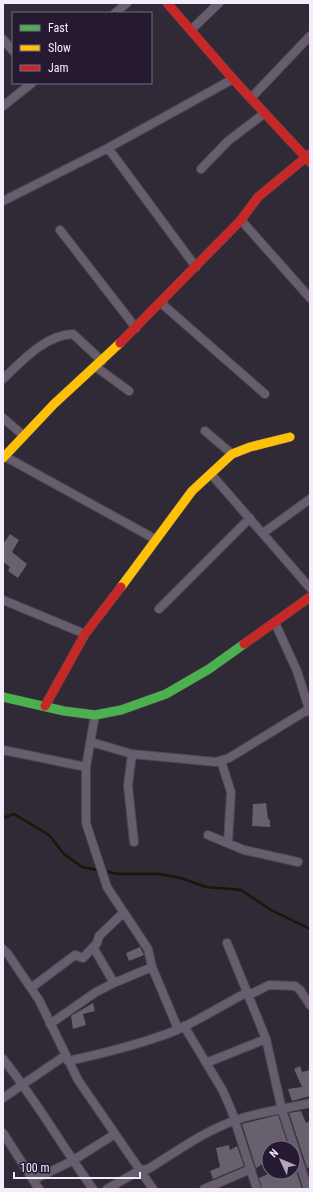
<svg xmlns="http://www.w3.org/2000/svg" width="313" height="1192" viewBox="0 0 313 1192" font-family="'Roboto Condensed',sans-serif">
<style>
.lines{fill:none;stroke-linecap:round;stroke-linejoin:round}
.stream{stroke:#141a05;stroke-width:2.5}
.building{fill:#67616d}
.street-casing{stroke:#4b4551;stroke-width:10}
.fast-casing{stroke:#4b4551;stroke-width:10}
.slow-casing{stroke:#4b4551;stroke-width:10}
.jam-casing{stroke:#4b4551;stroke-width:10}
.street{stroke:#665d6d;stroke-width:8}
.fast{stroke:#4caf50;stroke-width:9}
.slow{stroke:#ffc107;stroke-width:9}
.jam{stroke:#c62828;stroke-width:9}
</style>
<rect width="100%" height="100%" fill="#302936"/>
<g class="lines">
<!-- stream -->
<path class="stream" d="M3 818 14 814 49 835 64 854 82 867 119 874H159L181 878 206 887 241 890 271 910 310 929"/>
</g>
<!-- building -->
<path class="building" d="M10 534 19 540 12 552 27 564 18 578 8 571 10 567 3 562V544Z
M266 803 268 819 270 820V827L252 826 253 804Z
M140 947 144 955 129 961 126 953Z
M93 1003 95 1011 83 1014 86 1025 73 1029 71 1016Z
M300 1066 302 1072 310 1070V1096L292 1101 288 1089 302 1087 294 1069Z
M301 1111 306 1123 310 1121V1167L307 1168 289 1113Z
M278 1115 289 1148H269V1160L256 1168 242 1124Z
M229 1145 230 1150 237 1146 244 1166 213 1179 210 1171 220 1167 216 1148Z
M293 1161 302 1189H262L259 1178 273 1172 274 1174 280 1172H293Z"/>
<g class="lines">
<defs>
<path id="street" d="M115 13 127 3
M192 29 219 3
M3 39 13 51
M251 98 310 36
M3 106 32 83
M108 148 196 267
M201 169 228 141 265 113
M3 201 108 148 233 79
M241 220 310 298
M60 230 136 328
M161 303 265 394
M96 367 129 391
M3 379C22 361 45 335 73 334L102 361
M3 418 23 435
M205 431 232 454
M4 456 155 539
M211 474 310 588
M263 533 310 499
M3 600 85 634
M159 609 250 518
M275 623 297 671 310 712
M95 715 86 767V823L107 887 148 949 152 967 178 1029
M91 742 132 754 216 762 229 758 309 709
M3 750 86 767
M132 754 128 786 134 842
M221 761 231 792 228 842
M208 835 244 850 298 862
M227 943 266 1039 282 1110 308 1189
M93 947 114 983
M3 949 8 954 39 1000 78 1080 153 1189
M31 988 75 955 83 958 97 943 99 936 123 913
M249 995 269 985 295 986 300 990 310 1005
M50 1024 96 992 114 983 152 967
M184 1026 223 1091 232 1112 257 1189
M3 1059C36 1100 62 1146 93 1189
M68 1061C105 1053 142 1044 177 1030 201 1019 224 1004 248 992
M206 1063 266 1039
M3 1098 66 1055
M3 1133 39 1189
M33 1180 72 1161 115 1134
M107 1189 140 1170 148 1169C176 1152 204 1131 236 1120 260 1112 285 1109 310 1103
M204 1189 251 1169"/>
<path id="fast" d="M3 697 64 711 95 715 121 710 166 694 209 669 244 644"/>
<path id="slow" d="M3 458 54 404 120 343
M121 587 192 491 232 454 250 447 290 437"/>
<path id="jam" d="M167 3 233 79 310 162
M120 343 241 220 258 197 310 154
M244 644 310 597
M45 706 85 634 121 587"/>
</defs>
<!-- street casing -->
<use href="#street" class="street-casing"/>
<!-- fast casing -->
<use href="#fast" class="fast-casing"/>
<!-- slow casing -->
<use href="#slow" class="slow-casing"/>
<!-- jam casing -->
<use href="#jam" class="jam-casing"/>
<!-- street -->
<use href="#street" class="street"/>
<!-- fast -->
<use href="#fast" class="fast"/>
<!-- slow -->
<use href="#slow" class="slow"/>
<!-- jam -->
<use href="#jam" class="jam"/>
</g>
<!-- border -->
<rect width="313" height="1192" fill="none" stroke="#f4ecfd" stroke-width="8"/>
<!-- legend -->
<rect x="12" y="12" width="140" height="72" fill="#261932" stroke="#786d83"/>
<rect x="20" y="25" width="20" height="6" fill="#4caf50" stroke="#786d83"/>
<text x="48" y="32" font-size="12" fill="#f4ecfd">Fast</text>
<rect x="20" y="45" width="20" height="6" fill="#ffc107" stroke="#786d83"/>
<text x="48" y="52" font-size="12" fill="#f4ecfd">Slow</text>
<rect x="20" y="65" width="20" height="6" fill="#c62828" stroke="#786d83"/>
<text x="48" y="72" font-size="12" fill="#f4ecfd">Jam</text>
<!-- north arrow -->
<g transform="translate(281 1160) rotate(314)"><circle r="19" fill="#261932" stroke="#786d83"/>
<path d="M0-3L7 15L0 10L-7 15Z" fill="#afa8b7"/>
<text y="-6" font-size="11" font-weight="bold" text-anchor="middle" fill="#f4ecfd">N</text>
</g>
<!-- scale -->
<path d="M14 1172v6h126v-6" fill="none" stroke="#f4ecfd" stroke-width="2"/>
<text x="20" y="1172" font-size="12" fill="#f4ecfd" stroke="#261932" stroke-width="3" paint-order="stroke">100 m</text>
</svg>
